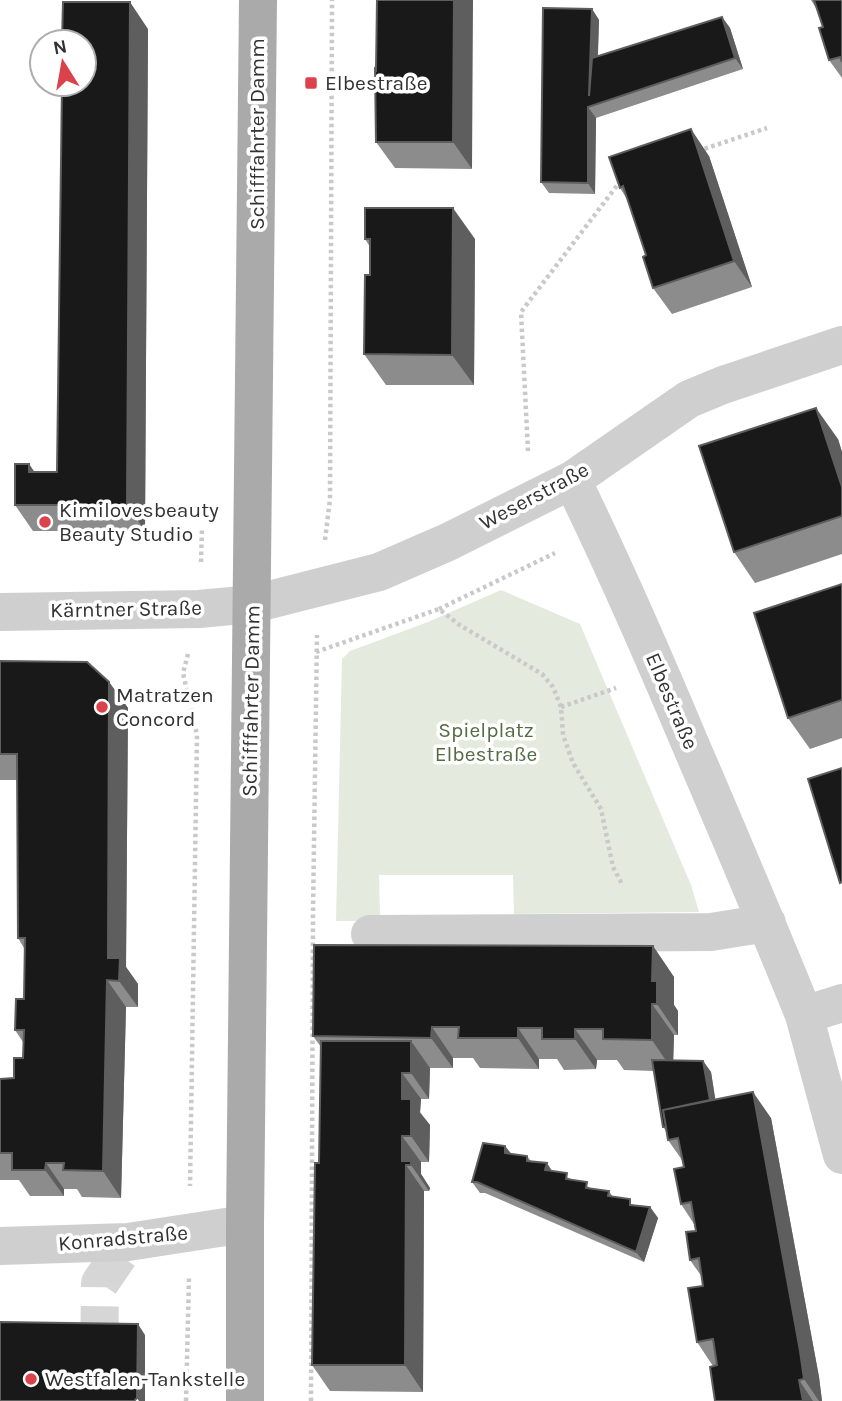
<svg xmlns="http://www.w3.org/2000/svg" width="842" height="1401" viewBox="0 0 842 1401" font-family="Karla,sans-serif">
<style>
.green{fill:#e5eade}
.lines{fill:none;stroke-linecap:round;stroke-linejoin:round}
.minor-tunnel{stroke:#d6d6d6;stroke-width:38;stroke-dasharray:38 19;stroke-linecap:butt}
.path{stroke:#c9c9c9;stroke-width:4.5;stroke-dasharray:3.5 3.5;stroke-linecap:butt}
.minor{stroke:#cfcfcf;stroke-width:38}
.major{stroke:#aaa;stroke-width:38}
.wall{fill:#8c8c8c}
.shaded-wall{fill:#5e5e5e}
.building{fill:#191919;stroke:#5e5e5e;stroke-width:2}
.poi-dot{fill:#db424b;stroke:#fff;stroke-width:2.5}
.labels{text-anchor:middle;stroke-width:7;stroke-linejoin:round;paint-order:stroke}
.poi-label{font-size:21px;fill:#323232;stroke:#fff;text-anchor:start}
.street-label{font-size:21px;fill:#323232;stroke:#fff}
.park-label{font-size:21px;fill:#546c41;stroke:#fff}
</style>
<rect width="100%" height="100%" fill="#fff"/>
<!-- green -->
<path class="green" d="M501 590 580 624 691 885 699 912 514 914 513 875H379L380 914 376 921H336L342 659 350 651 428 622Z"/>
<g class="lines">
<!-- minor-tunnel -->
<path class="minor-tunnel" d="M102 1401 99 1376 100 1283 128 1242"/>
<!-- path -->
<path class="path" d="M698 151 767 128
M528 451 521 312 622 179
M325 540 330 499 332 0
M201 562 202 529
M439 609 555 553
M316 652 439 609 458 624 542 674 553 687 561 707 563 735 573 763 601 809 613 867 623 886
M188 654 183 673 197 735 190 1186
M561 707 616 688
M186 1401 189 1278
M311 1401 313 914 317 635"/>
<!-- minor -->
<path class="minor" d="M572 480C614 566 652 653 689 741 728 832 767 923 804 1015L842 1003
M0 612 199 609 253 604 379 572 448 542 572 480 689 399 723 385 842 345
M370 934 711 932 767 923
M804 1015 842 1155
M0 1246 128 1242 245 1224"/>
<!-- major -->
<path class="major" d="M245 1401V1224L258 0"/>
</g>
<!-- wall -->
<path class="wall" d="M377 0 472 169 395 168 376 142Z
M811 0H842V78L829 60 823 27 816 8Z
M592 9 599 20 598 56 722 17 730 28 743 69 596 118 595 194 549 193 541 182Z
M148 29 145 531H33L15 505 29 464 34 472H57Z
M709 156 752 287 672 314 653 288 646 255 627 199 620 188Z
M365 239H475L474 385H386L364 354 370 275V247Z
M838 439 842 452V554L755 583 734 552Z
M842 584V738L810 749 788 718Z
M0 661 109 682 128 708 126 967 138 984V1007H126L121 1198 82 1197 77 1189H64V1196H30L19 1180H0V1079L14 1078 23 1058V1042L15 1030 24 999V948L18 938 17 780H0Z
M653 946 674 977V1005L678 1011V1035H674L673 1060 703 1061 711 1072 715 1099 771 1118 819 1377 822 1401H715L713 1366 697 1342 703 1286 702 1277 690 1260 696 1231 694 1224 681 1204 684 1167 682 1160 668 1140 667 1132 663 1127 654 1071 624 1070 617 1060H597L596 1069 564 1070 557 1059H539V1069L480 1068 473 1058H453V1068H430L429 1099H421L420 1112 430 1125 429 1162H421V1174L430 1188 429 1191H424L423 1392 330 1391 312 1365 319 1163 321 1047 313 1036Z
M505 1146 511 1154 527 1156 531 1161 591 1188 609 1191 613 1197 634 1205 650 1207 658 1218 644 1262 485 1193H480L472 1182Z"/>
<!-- shaded-wall -->
<path class="shaded-wall" d="M454 0H473L472 169 453 142Z
M130 2 148 29 145 531 127 505Z
M592 9 599 20 596 104 589 96Z
M722 17 730 28 743 69 735 58Z
M588 107 596 118 595 194 588 183Z
M691 129 709 156 752 287 734 261Z
M453 208 475 239 474 385 452 355Z
M816 408 838 439 842 452V487Z
M29 464 47 490 29 472Z
M109 682 128 708 126 967 138 984V1007L119 981 108 958Z
M653 946 674 977V1005L678 1011V1035L657 1004 652 981Z
M107 980 126 1007 121 1198 103 1171Z
M652 1004 674 1035 673 1071 652 1040Z
M432 1027 453 1058V1068L431 1038Z
M518 1028 539 1059V1069L518 1038Z
M575 1029 597 1060 596 1069 575 1039Z
M411 1041 430 1068 429 1099 411 1073Z
M703 1061 711 1072 720 1128 713 1118Z
M402 1073 421 1099 420 1113 430 1125 429 1162 411 1136 402 1099Z
M753 1092 771 1118 819 1377 822 1401H819L804 1379Z
M402 1136 421 1162V1174L430 1188 429 1191 411 1165H406L424 1191 423 1392 405 1365Z
M505 1146 513 1156 505 1153Z
M46 1163 64 1189V1196L45 1170Z
M547 1163 554 1174 545 1170Z
M650 1207 658 1218 644 1262 636 1252Z
M138 1324 145 1335V1401H139L137 1398Z
M799 1380 813 1401H803Z"/>
<!-- building -->
<path class="building" d="M377 0H454L453 142H376L375 69 376 70Z
M814 0H842V62L840 57 829 60 819 28 823 27Z
M63 2H130L127 505H15V464H29V472H57L62 84H84V42H62Z
M543 8 592 9 589 96 592 58 722 17 735 58 588 107V183L541 182Z
M691 129 734 261 653 288 643 257 646 255 623 186 620 188 609 157Z
M365 208H453L452 355 364 354 365 275H370V239H365Z
M816 408 842 487V516L734 552 699 446Z
M842 584V700L788 718 754 613Z
M0 661 87 662 109 682 108 958H120L119 981 107 980 103 1171 63 1170 64 1163H46L45 1170H12V1153H0V1079L14 1078V1058H23L24 1030H15L16 999H24L25 938H18L17 754H0Z
M842 768V882L840 883 808 779Z
M314 945 653 946 652 981H657V1004H652V1040L603 1039V1029H575V1039H542V1028H518V1038H458L459 1027H432L431 1038 313 1036Z
M321 1041H411V1073H402V1099H411V1136H402V1161H411V1165H406L405 1365H312L315 1163H319Z
M652 1060 703 1061 710 1100 663 1110 666 1127H663Z
M753 1092 800 1351 804 1379 799 1380 803 1401H715L710 1367 717 1365 713 1339 697 1342 688 1288 703 1286 699 1258 690 1260 686 1232 696 1231 691 1202 681 1204 674 1169 684 1167 678 1138 668 1140 663 1110Z
M483 1143 505 1146V1153L527 1156V1161L547 1163 545 1170 567 1173 566 1179 587 1182 586 1188 609 1191 608 1196 630 1199V1205L650 1207 636 1252 477 1182H472Z
M0 1322 138 1324 137 1398 134 1401H0Z"/>
<!-- markers -->
<g class="poi-dot">
<rect x="304" y="76" width="14" height="14" rx="3.5"/>
<circle cx="45" cy="522" r="7"/>
<circle cx="102" cy="707" r="7"/>
<circle cx="31" cy="1379" r="7"/>
</g>
<g class="labels">
<!-- poi labels -->
<g class="poi-label">
<text x="325" y="90">Elbestraße</text>
<text x="59" y="517">Kimilovesbeauty<tspan x="59" dy="24">Beauty Studio</tspan></text>
<text x="116" y="702">Matratzen<tspan x="116" dy="24">Concord</tspan></text>
<text x="45" y="1386">Westfalen-Tankstelle</text>
</g>
<!-- street labels -->
<g class="street-label">
<text transform="translate(257 134) rotate(-90)" y="7">Schifffahrter Damm</text>
<text transform="translate(534 496) rotate(-28)" y="7">Weserstraße</text>
<text transform="translate(126 609) rotate(-1)" y="7">Kärntner Straße</text>
<text transform="translate(251 701) rotate(-89)" y="7">Schifffahrter Damm</text>
<text transform="translate(672 701) rotate(67)" y="7">Elbestraße</text>
<text transform="translate(123 1238) rotate(-5)" y="7">Konradstraße</text>
</g>
<!-- park labels -->
<g class="park-label">
<text x="486" y="737">Spielplatz<tspan x="486" dy="24">Elbestraße</tspan></text>
</g>
</g>
<!-- north arrow -->
<g transform="translate(63 63) rotate(349)"><circle r="33" fill="#ffffff" stroke="#adadad" stroke-width="2"/>
<path d="M0-5L12 26L0 18L-12 26Z" fill="#db424b"/>
<text y="-10" font-size="19" font-weight="bold" text-anchor="middle" fill="#323232">N</text>
</g>
</svg>
